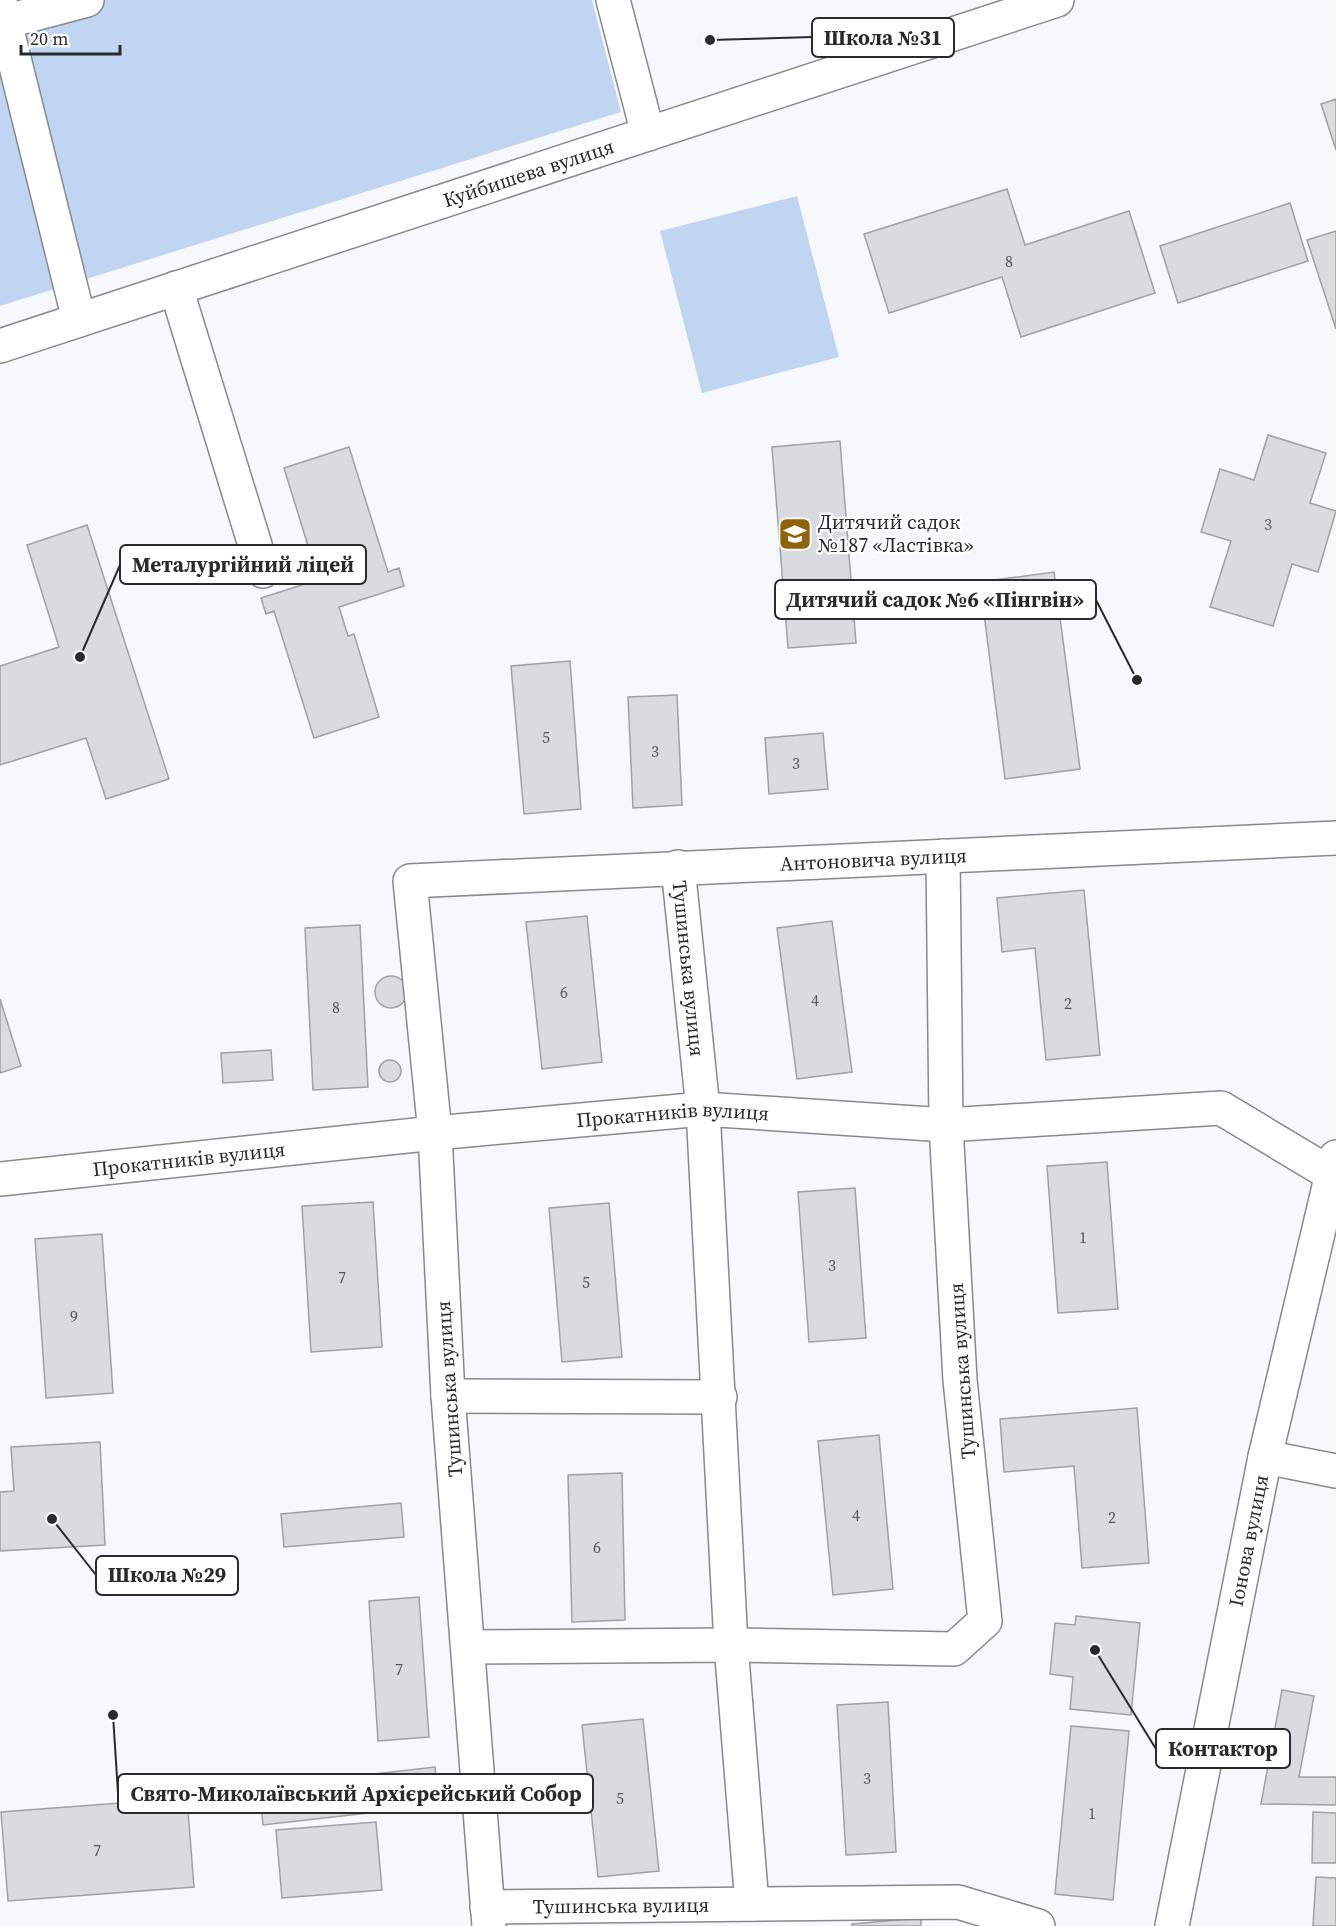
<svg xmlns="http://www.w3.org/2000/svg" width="1336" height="1926" viewBox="0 0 1336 1926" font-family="'Source Serif 4',serif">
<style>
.green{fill:#bfd5f2}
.building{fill:#d9dbdf;stroke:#9fa1a5;stroke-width:1.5}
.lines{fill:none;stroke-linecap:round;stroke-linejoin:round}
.minor-casing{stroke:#87898c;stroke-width:36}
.major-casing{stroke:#87898c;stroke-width:36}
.minor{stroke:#fff;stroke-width:33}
.major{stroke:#fff;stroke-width:33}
.labels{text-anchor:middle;stroke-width:4.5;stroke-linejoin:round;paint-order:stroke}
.number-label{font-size:16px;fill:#555658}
.street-label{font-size:20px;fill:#292a2b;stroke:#fff}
.poi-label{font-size:20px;fill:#292a2b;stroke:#fff;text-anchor:start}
.leader{fill:none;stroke:#292a2b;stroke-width:2}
.callout-dot{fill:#292a2b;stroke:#fff;stroke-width:2}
.callout{fill:#fff;stroke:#292a2b;stroke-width:2}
.callout-label{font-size:21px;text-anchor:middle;font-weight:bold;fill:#292a2b}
</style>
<rect width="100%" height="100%" fill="#f6f8fc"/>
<!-- green -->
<path class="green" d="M0 0H592L621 112 0 306Z
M797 196 839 357 702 393 660 231Z"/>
<!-- building -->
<path class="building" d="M1336 99V150L1321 104Z
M1007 189 1025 245 1129 211 1155 293 1021 337 1002 277 889 313 864 234Z
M1290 203 1308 261 1178 303 1160 246Z
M1336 231V329L1307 240Z
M1268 435 1326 453 1310 503 1336 511 1318 572 1292 564 1273 626 1210 607 1231 541 1201 532 1220 469 1254 480Z
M840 441 856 643 788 648 772 447Z
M349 447 388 572 399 568 404 586 339 607 348 636 354 634 379 717 314 738 274 611 266 614 261 598 327 577 317 547 309 549 284 468Z
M87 525 169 779 106 799 86 738 0 765V666L59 647 27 545Z
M1054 572 1080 769 1005 779 980 582Z
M570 661 581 809 524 814 511 666Z
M677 695 682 805 633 808 628 697Z
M823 733 828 789 769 794 765 738Z
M1084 890 1100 1055 1046 1060 1035 948 1002 952 997 898Z
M587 916 602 1062 542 1069 526 922Z
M832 921 852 1072 797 1079 777 928Z
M360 925 368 1087 313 1090 305 928Z
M375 992a16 16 0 1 1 32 0a16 16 0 1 1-32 0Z
M0 999 21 1066 0 1073Z
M271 1050 273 1080 223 1083 221 1053Z
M379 1071a11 11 0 1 1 22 0a11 11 0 1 1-22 0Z
M1107 1162 1118 1309 1058 1313 1047 1166Z
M855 1188 866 1338 809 1342 798 1192Z
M373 1202 382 1347 311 1352 302 1206Z
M609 1203 622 1357 562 1362 549 1208Z
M102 1234 113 1393 46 1398 35 1239Z
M1137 1408 1149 1563 1082 1568 1074 1466 1004 1472 1000 1419Z
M879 1435 893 1589 833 1595 818 1441Z
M100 1442 105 1545 0 1551V1492L14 1491 11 1447Z
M622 1473 625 1620 572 1622 568 1475Z
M401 1503 404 1537 284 1547 281 1514Z
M419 1597 429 1737 378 1741 369 1601Z
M1076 1616 1140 1623 1131 1715 1070 1709 1073 1677 1050 1674 1055 1623 1075 1625Z
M1282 1690 1314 1696 1299 1777H1336V1805L1261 1804Z
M888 1702 896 1852 846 1855 837 1705Z
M643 1719 659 1871 598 1877 582 1725Z
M1071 1726 1129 1731 1113 1900 1055 1894Z
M435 1767 439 1805 263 1825 259 1787Z
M187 1798 194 1887 8 1901 1 1812Z
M1313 1812 1336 1813V1863H1312Z
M376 1822 382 1890 282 1898 276 1830Z
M1316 1877 1336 1878V1926H1313Z
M921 1918V1926H852V1924Z"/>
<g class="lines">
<defs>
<g id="minor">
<path d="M613 0 648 134"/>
<path d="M0 2 79 320"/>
<path d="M0 23 87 0"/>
<path d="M176 288 263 571"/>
<path id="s1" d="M678 867 703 1109 731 1645 752 1904"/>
<path id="s2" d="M0 1179 435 1133 703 1109 946 1125 1221 1108 1336 1177"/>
<path d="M448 1396 720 1397"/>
<path d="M1265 1457 1336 1471"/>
<path d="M468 1647 731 1645 954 1649 985 1621 960 1380 946 1125 943 856"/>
<path id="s3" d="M487 1907 958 1902 1038 1926"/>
<path id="s4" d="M489 1926 448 1396 435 1133 410 881 1336 838"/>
<path id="s5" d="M1172 1926 1265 1457 1336 1157"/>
</g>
<g id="major">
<path id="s6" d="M0 346 1057 0"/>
</g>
</defs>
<!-- minor casing -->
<use href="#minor" class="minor-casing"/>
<!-- major casing -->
<use href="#major" class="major-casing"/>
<!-- minor -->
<use href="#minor" class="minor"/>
<!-- major -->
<use href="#major" class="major"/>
</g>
<!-- icons -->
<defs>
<symbol id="school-square" viewBox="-11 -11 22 22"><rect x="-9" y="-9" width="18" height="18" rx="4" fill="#90620c" stroke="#fff"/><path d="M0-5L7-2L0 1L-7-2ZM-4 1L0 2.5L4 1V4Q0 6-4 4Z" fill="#fff"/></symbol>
</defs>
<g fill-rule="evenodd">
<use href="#school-square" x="776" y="515" width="38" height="38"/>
</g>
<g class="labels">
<!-- number labels -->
<g class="number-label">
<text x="1009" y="267">8</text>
<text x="1268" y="530">3</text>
<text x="546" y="743">5</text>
<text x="655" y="757">3</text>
<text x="796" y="769">3</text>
<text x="564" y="998">6</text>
<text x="815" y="1006">4</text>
<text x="1068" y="1009">2</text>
<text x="336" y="1013">8</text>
<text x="1083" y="1243">1</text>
<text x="832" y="1271">3</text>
<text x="342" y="1283">7</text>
<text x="586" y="1288">5</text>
<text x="74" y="1322">9</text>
<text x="856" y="1521">4</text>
<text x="1112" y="1523">2</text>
<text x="597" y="1553">6</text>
<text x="399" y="1675">7</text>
<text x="867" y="1784">3</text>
<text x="620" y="1804">5</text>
<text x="1092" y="1819">1</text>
<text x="97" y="1856">7</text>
</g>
<!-- street labels -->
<g class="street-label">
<text dy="7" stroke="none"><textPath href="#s6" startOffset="556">Куйбишева вулиця</textPath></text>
<text dy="7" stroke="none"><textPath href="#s4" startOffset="1512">Антоновича вулиця</textPath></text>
<text dy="7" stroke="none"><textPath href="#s1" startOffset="102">Тушинська вулиця</textPath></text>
<text dy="7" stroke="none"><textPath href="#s2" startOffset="676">Прокатників вулиця</textPath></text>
<text dy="7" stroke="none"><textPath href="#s2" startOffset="190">Прокатників вулиця</textPath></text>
<text transform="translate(962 1371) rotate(-94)" y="7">Тушинська вулиця</text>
<text transform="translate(449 1389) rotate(-94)" y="7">Тушинська вулиця</text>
<text dy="7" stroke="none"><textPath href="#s5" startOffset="393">Іонова вулиця</textPath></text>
<text dy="7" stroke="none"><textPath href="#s3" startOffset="134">Тушинська вулиця</textPath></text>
</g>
<!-- poi labels -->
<g class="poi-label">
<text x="818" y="529">Дитячий садок<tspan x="818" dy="23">№187 «Ластівка»</tspan></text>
</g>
</g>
<!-- callouts -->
<path class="leader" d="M710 40L812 37M80 657L120 565M1137 680L1096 600M52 1519L96 1575M1095 1650L1156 1749M113 1715L118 1793"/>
<g class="callout-dot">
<circle cx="710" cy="40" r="6"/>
<circle cx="80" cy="657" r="6"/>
<circle cx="1137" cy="680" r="6"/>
<circle cx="52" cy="1519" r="6"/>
<circle cx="1095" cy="1650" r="6"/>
<circle cx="113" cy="1715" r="6"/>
</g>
<g class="callout">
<rect x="812" y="18" width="142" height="39" rx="6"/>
<rect x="120" y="545" width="246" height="39" rx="6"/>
<rect x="775" y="580" width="321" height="39" rx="6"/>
<rect x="96" y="1556" width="142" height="39" rx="6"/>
<rect x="1156" y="1729" width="134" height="39" rx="6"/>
<rect x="118" y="1774" width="475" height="39" rx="6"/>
</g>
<g class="callout-label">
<text x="883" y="45">Школа №31</text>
<text x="243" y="572">Металургійний ліцей</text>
<text x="935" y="607">Дитячий садок №6 «Пінгвін»</text>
<text x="167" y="1582">Школа №29</text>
<text x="1223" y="1756">Контактор</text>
<text x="356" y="1801">Свято-Миколаївський Архієрейський Собор</text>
</g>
<!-- scale -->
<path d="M21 45v9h99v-9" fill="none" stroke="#292a2b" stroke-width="3"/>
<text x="30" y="45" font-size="18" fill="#292a2b" stroke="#ffffff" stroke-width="4.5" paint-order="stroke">20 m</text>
</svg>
